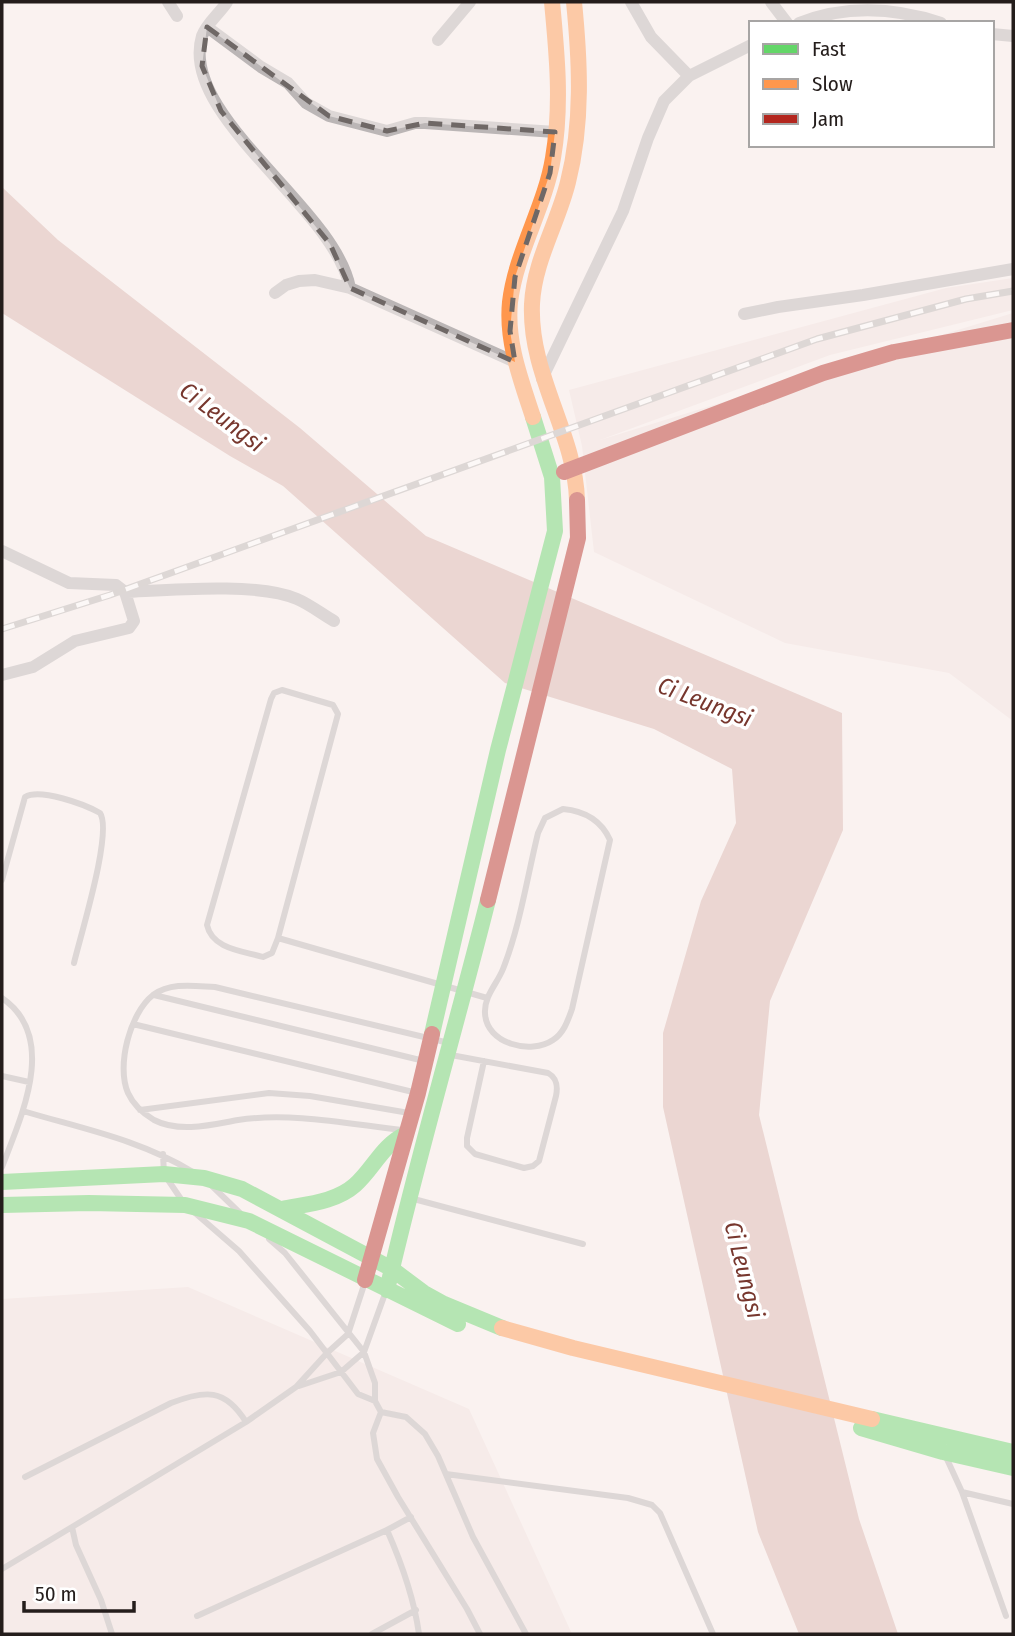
<svg xmlns="http://www.w3.org/2000/svg" width="1015" height="1636" viewBox="0 0 1015 1636" font-family="'Fira Sans Condensed',sans-serif">
<style>
.built{fill:#f2e2df}
.water{fill:#d9b4ad}
.lines{fill:none;stroke-linecap:round;stroke-linejoin:round}
.lane{stroke:#bbb6b6;stroke-width:6}
.street{stroke:#bbb6b6;stroke-width:12}
.fast{stroke:#63d668;stroke-width:16}
.slow{stroke:#ff974d;stroke-width:16}
.jam{stroke:#b3261e;stroke-width:16}
.rail-casing{stroke:#bab6b4;stroke-width:7}
.rail{stroke:#fff;stroke-width:4.5;stroke-dasharray:13;stroke-linecap:butt}
.marked{fill:none;stroke:#6f6866;stroke-width:5;stroke-dasharray:14 9;stroke-linejoin:round}
.labels{text-anchor:middle;stroke-width:7;stroke-linejoin:round;paint-order:stroke}
.water-label{font-size:24px;font-style:italic;fill:#77372e;stroke:#fff}
</style>
<rect width="100%" height="100%" fill="#faf2f0"/>
<!-- built -->
<path class="built" d="M1013 278V310L830 355 600 440 1013 313V721L949 673 785 643 594 552 582 446 569 390 946 288Z
M188 1287 469 1409 572 1634H2V1299Z"/>
<!-- water -->
<path class="water" d="M2 187 58 240 300 428 426 536 842 713 843 830 770 1001 759 1115 859 1519 898 1634H799L758 1532 663 1107V1033L701 901 736 823 732 769 654 729 505 683 283 486 230 456 2 313Z"/>
<g class="lines">
<!-- lane -->
<path class="lane" d="M563 809C585 811 601 820 610 840L572 1009C568 1020 564 1033 553 1040 531 1055 486 1044 485 1013 484 996 497 984 503 969 520 926 527 878 538 833L545 818Z
M2 880 25 797C40 788 84 804 100 813 113 832 80 937 74 963
M278 938 272 953 263 957C243 951 212 949 207 925L271 699 274 693 282 690 333 705 338 714 278 938 487 998
M154 995 424 1061
M2 998C59 1037 21 1117 2 1167
M133 1024 417 1093
M451 1055 548 1073C557 1078 558 1086 556 1096L539 1161 533 1166 524 1168 475 1154 467 1146V1138L484 1061
M2 1076 29 1082
M140 1110 269 1093 310 1096 409 1113
M23 1111C83 1129 138 1139 193 1172
M402 1130C349 1124 291 1112 238 1120 211 1125 179 1133 154 1120 144 1114 133 1104 128 1093 116 1066 130 1013 153 995 171 982 194 986 215 987L449 1043
M163 1154 164 1174 183 1202
M212 1186 240 1213
M410 1198 583 1244
M194 1212 239 1251 310 1331 358 1394 375 1401
M269 1239 285 1253 364 1352 375 1383V1401L381 1412 373 1433 377 1459 398 1497 467 1609 480 1634
M299 1386 341 1372 364 1352 386 1291
M381 1412 406 1417 425 1434 438 1456 473 1537 526 1634
M946 1457 962 1492 1013 1504
M446 1474 628 1498 652 1505 660 1513 713 1634
M25 1477 171 1403C205 1390 225 1388 246 1422
M962 1492 1006 1616
M411 1517 387 1530C402 1564 414 1598 419 1634
M2 1569 72 1527
M197 1616 387 1530
M112 1634 101 1600 76 1545 72 1527 246 1422 296 1387 327 1353 348 1334 365 1282
M372 1634 416 1610"/>
<!-- street -->
<path class="street" d="M168 2 177 16
M227 2C220 13 206 24 202 36 178 116 335 207 350 288
M631 2 651 37 689 76
M771 2 787 23
M799 23C846 5 893 7 941 23
M207 27 261 67 288 83 306 103 329 116 387 131 415 123H425L555 132
M992 34 1013 36
M438 40 470 2
M275 293 286 285 299 281 315 280 350 288 515 362
M744 314 778 307 863 295 1013 269
M542 379 623 211 648 138 664 101 689 76 751 45
M2 551 69 583 116 585 125 592
M2 675 33 667 75 641 129 628 134 621 125 592C169 590 258 582 297 599 309 604 322 614 334 621"/>
<!-- fast -->
<path class="fast" d="M432 1034 498 750 555 531 552 477 533 417
M2 1182 164 1174 204 1178 242 1189 392 1269 424 1293 444 1304 502 1328
M2 1205 89 1203 185 1205 249 1221 458 1324
M282 1209C307 1204 336 1202 355 1185 374 1168 382 1145 406 1134
M387 1290C417 1159 455 1031 488 900
M872 1419 1013 1452
M861 1428 943 1452 1013 1468"/>
<!-- slow -->
<path class="slow" d="M574 2C580 62 583 123 568 182 558 223 534 261 532 304 529 375 575 433 577 500
M533 417C521 380 506 342 510 302 516 252 545 207 553 158 562 106 557 54 552 2
M502 1328 573 1348 872 1419"/>
<!-- jam -->
<path class="jam" d="M564 472 823 373 894 352 1013 330
M488 900 578 538 577 500
M365 1280 418 1093 432 1034"/>
<defs>
<path id="rail" d="M2 629 110 595 817 339 966 299 1013 291"/>
</defs>
<!-- rail casing -->
<use href="#rail" class="rail-casing"/>
<!-- rail -->
<use href="#rail" class="rail"/>
</g>
<!-- marked area -->
<path d="M0 0H1015V1636H0ZM207 27 329 116 387 131 425 123 555 132 550 173 515 277 510 331 515 362 350 288 330 244 221 111 202 66Z" fill="#faf2f0" fill-opacity=".55" fill-rule="evenodd"/>
<path class="marked" d="M207 27 329 116 387 131 425 123 555 132 550 173 515 277 510 331 515 362 350 288 330 244 221 111 202 66Z"/>
<g class="labels">
<!-- water labels -->
<g class="water-label">
<text transform="translate(222 417) rotate(37)" y="8">Ci Leungsi</text>
<text transform="translate(705 702) rotate(21)" y="8">Ci Leungsi</text>
<text transform="translate(744 1270) rotate(76)" y="8">Ci Leungsi</text>
</g>
</g>
<!-- border -->
<rect width="1015" height="1636" fill="none" stroke="#241d1b" stroke-width="7"/>
<!-- legend -->
<rect x="749" y="21" width="245" height="126" fill="#ffffff" stroke="#a7a5a4" stroke-width="2"/>
<rect x="763" y="44" width="35" height="10" fill="#63d668" stroke="#a7a5a4" stroke-width="2"/>
<text x="812" y="56" font-size="21" fill="#241d1b">Fast</text>
<rect x="763" y="79" width="35" height="10" fill="#ff974d" stroke="#a7a5a4" stroke-width="2"/>
<text x="812" y="91" font-size="21" fill="#241d1b">Slow</text>
<rect x="763" y="114" width="35" height="10" fill="#b3261e" stroke="#a7a5a4" stroke-width="2"/>
<text x="812" y="126" font-size="21" fill="#241d1b">Jam</text>
<!-- scale -->
<path d="M24 1601v10h110v-10" fill="none" stroke="#241d1b" stroke-width="3.5"/>
<text x="35" y="1601" font-size="21" fill="#241d1b" stroke="#ffffff" stroke-width="5" paint-order="stroke">50 m</text>
</svg>
